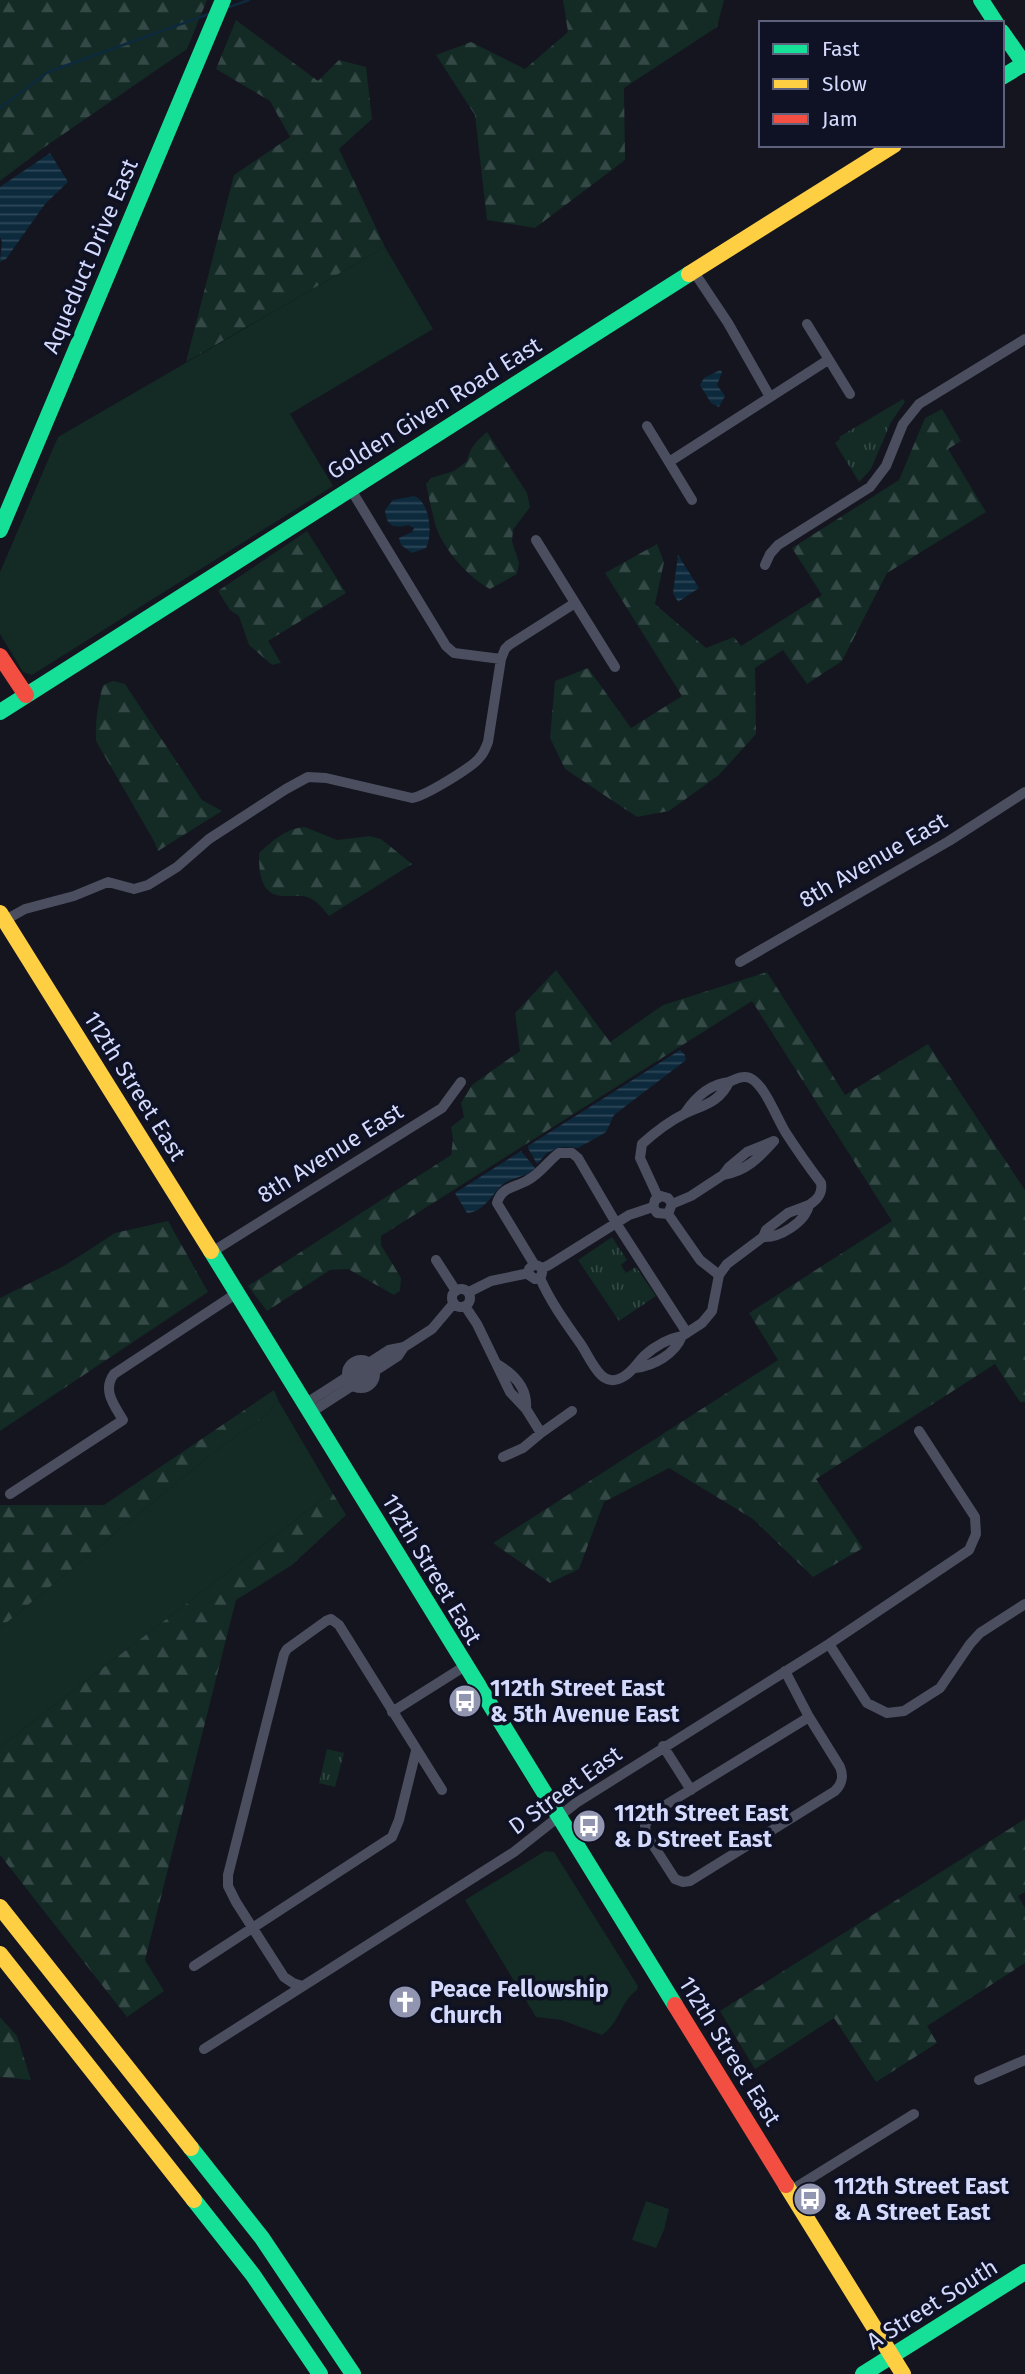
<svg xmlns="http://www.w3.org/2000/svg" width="1025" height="2374" viewBox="0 0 1025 2374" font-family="'Fira Sans',sans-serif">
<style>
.grass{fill:#132a25}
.forest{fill:url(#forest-firs)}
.park{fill:url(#park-tufts)}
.water{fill:url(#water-rules)}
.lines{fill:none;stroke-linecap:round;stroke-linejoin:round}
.stream{stroke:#0d2a3d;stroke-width:2.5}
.street{stroke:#4a4e5f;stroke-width:10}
.fast{stroke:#16e098;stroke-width:16}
.slow{stroke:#ffcf43;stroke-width:16}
.jam{stroke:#f24e42;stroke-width:16}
.labels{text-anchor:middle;stroke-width:7;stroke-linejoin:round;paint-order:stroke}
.street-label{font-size:23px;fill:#d4dafd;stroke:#0f1124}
.poi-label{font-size:23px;font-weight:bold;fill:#d4dafd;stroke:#0f1124;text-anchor:start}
</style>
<defs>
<pattern id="forest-firs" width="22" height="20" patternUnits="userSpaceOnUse" patternTransform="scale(1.75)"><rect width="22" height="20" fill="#132a25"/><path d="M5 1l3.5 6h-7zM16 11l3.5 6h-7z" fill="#344846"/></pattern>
<pattern id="park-tufts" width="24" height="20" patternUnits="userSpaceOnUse" patternTransform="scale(1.75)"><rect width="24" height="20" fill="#132a25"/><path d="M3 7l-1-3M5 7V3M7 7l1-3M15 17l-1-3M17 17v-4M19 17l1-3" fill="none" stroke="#344846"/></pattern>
<pattern id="water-rules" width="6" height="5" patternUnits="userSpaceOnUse" patternTransform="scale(1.75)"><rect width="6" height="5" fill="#0d2a3d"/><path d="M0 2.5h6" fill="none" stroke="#2f485a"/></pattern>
</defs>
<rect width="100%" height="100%" fill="#14151f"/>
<!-- grass -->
<path class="grass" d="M385 247 433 329 290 414 333 486 32 675 23 672 0 634V572L58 437Z
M278 1400 332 1492 0 1747V1628L214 1452 269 1413Z
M545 1851 554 1852 638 1986 637 1990C621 2001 619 2024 602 2035L561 2020 536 2017 465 1900Z
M646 2201 669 2209 664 2230 656 2248 632 2240Z"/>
<!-- forest -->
<path class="forest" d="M0 0H207L187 49 46 146 0 181Z
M563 0H724L717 27 624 88 625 160 535 228 487 220 475 115 436 55 471 42 525 69 568 32Z
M236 20 318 81 339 60 366 67 372 119 339 149 385 247 186 362 234 175 290 137 270 101 216 69Z
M942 409 961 441 948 449 986 512 887 573 842 661 807 684 783 650 755 668 756 734 719 775 669 811 637 817 565 769 550 738 555 681 588 668 631 728 682 696 605 573 657 544 664 562 655 604 706 648 734 637 741 646 822 595 792 548 899 480 925 418Z
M487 432 527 493 530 507 513 530 512 541 519 563 517 574 490 589C469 578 444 550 436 527 432 513 429 498 426 484L431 478 454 471 467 461C469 449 477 440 487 432Z
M307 531 346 593 268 641 281 663 272 665 249 645 239 616 230 610 218 591Z
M113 681 125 684 202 800 222 811 158 851 154 841 96 741C95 721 98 704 103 685Z
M305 827 337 840 370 836 381 839 412 864 329 916C323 909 317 900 307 897 301 895 292 897 284 896 260 896 259 872 259 853 272 841 287 828 305 827Z
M556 970 610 1042 663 1005 767 972 845 1095 928 1044 1025 1190V1402H1020L995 1364 816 1479 863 1548 813 1577 753 1519 669 1468 604 1502 579 1569 550 1583 493 1543 778 1360 749 1313 892 1221 752 1001 381 1236V1245L401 1278 400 1291 394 1295 348 1269 330 1270 267 1311 248 1286 451 1155 453 1139 451 1127 464 1117 461 1103 472 1085 520 1051 515 1013Z
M168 1221 208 1292 0 1431V1298L64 1266 115 1233Z
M274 1390 278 1400 269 1413 214 1452 0 1628V1505H104Z
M332 1492 346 1515 292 1565 236 1600 145 1960 164 1991 127 2017 0 1855V1747Z
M1025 1819V1892L1018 1896 1025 1908V1963L927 2026 937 2043 876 2082 834 2018 755 2069 720 2011Z
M0 2017 17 2036 31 2080 0 2077Z"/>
<!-- park -->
<path class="park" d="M903 399 905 402 891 422 871 469 859 482 835 443 840 439 839 437Z
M612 1237 627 1260 621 1265 626 1273 636 1267 656 1296 619 1321 578 1260Z
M327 1749 344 1753 335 1787 319 1783Z"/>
<!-- water -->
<path class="water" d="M50 153 68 182 45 204 6 259 0 262 2 242 0 237V187Z
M720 370 722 372 717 385 725 396 719 407 711 403 700 385 704 378Z
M414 496C430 502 433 534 426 548L412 553 401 545 399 538 412 532 414 528 408 525C394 529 386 526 385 510L393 500Z
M678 555 699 588 678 602 673 593Z
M680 1050 685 1055 686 1060 614 1115 606 1132 601 1135 578 1148 564 1147 558 1148 547 1153 537 1164 528 1148V1146Z
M521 1151 535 1168C525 1179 508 1177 500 1187 492 1196 481 1213 467 1213L455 1193Z"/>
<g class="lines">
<!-- stream -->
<path class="stream" d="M226 8 249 0
M0 108 48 72 209 14"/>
<!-- street -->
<path class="street" d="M694 272 728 323 770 397
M807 324 850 394
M647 426 692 500
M669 462 828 360
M350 488 446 646 454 653 501 659
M536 540 615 667
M765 565 770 554 778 545 870 487 886 466 903 424 919 404 1025 339
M0 923 25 909 74 896 108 882 134 889 148 885 177 867 209 839 286 789 308 777 326 778 412 798C425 796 473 767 480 757 484 753 486 747 488 742L501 659 505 649 509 645 575 603
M740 962 949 841 1025 792
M729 1082C736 1079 742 1075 750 1078 765 1085 777 1119 786 1133 797 1150 809 1167 821 1183 823 1194 817 1200 809 1205
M658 1197 640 1158 642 1144C653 1134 670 1121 684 1114 703 1105 719 1103 729 1082 710 1084 695 1098 685 1113
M672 1204 668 1198 661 1196 655 1200 653 1207 657 1213 668 1214 672 1204 691 1196 723 1175 729 1167 747 1152 774 1141C759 1158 746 1171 723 1175
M668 1214 700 1260 719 1275
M212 1252 442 1108 461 1082
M436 1260 456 1291
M534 1264 497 1203C502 1186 515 1188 528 1180 541 1173 548 1161 559 1153H572L578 1158 616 1223 687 1333
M543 1268 541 1277 535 1279 529 1275V1269L534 1264 543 1268 549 1265 629 1215 653 1207
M540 1278C550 1301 565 1322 580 1343 587 1353 592 1366 601 1375 606 1380 614 1382 621 1378 632 1373 636 1364 644 1356 655 1346 667 1339 682 1336 675 1354 654 1366 635 1368
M452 1298a9 9 0 1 1 18 0a9 9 0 1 1-18 0Z
M469 1292 491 1281 529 1273
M465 1306 477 1324 510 1392 526 1409C528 1388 514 1374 497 1364
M682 1336 702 1323 712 1311 719 1275 727 1264 763 1237 766 1230 788 1213 809 1205C805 1223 779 1238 763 1237
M404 1347 432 1329 454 1303
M347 1374a14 14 0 1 1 28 0a14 14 0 1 1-28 0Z
M305 1404 389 1350 404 1347 398 1356 310 1413
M526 1409 541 1433
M503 1457 523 1448 541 1433 572 1411
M10 1494 123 1420C114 1405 102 1390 114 1374L237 1293
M829 1644 867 1703 887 1713 904 1711 940 1688 970 1644 980 1633 1025 1604
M785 1671 809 1717 840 1767C844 1777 842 1784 835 1791L690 1881 683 1882 675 1879 646 1834 645 1826 651 1814 809 1717
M392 1712 465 1666
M663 1746 691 1790
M194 1966 392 1837 399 1820 416 1751
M302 1986 293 1983 284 1977 236 1902 228 1886V1875L284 1654 287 1649 326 1621 331 1619 339 1625 442 1790
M204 2049 514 1852 576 1803 829 1644 969 1550 976 1534 975 1517 919 1431
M979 2080 1025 2060
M790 2191 914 2114"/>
<!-- fast -->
<path class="fast" d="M981 0 996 23
M1002 32 1025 65
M1002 77 1025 63
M0 530 223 0
M0 712 689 274
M211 1251 675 2005
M191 2148 262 2238 353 2374
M194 2200 253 2275 320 2374
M863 2374 1025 2272"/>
<!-- slow -->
<path class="slow" d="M689 274 894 145
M0 913 211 1251
M0 1907 191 2148
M0 1954 194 2200
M786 2185 903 2374"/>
<!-- jam -->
<path class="jam" d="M0 656 26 695
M675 2005 786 2185"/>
</g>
<!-- icons -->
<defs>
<symbol id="bus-disc" viewBox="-11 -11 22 22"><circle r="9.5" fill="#9195af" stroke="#0f1124"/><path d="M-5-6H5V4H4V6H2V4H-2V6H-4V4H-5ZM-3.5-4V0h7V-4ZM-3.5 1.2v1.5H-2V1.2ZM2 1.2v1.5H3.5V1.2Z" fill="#fff"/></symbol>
<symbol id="church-disc" viewBox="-11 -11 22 22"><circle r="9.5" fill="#9195af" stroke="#0f1124"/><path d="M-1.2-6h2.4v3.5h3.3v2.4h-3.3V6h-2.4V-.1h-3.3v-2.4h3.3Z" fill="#fff"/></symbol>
</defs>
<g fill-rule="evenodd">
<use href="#bus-disc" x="446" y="1682" width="38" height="38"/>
<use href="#bus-disc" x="570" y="1807" width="38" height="38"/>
<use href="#church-disc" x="386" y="1983" width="38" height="38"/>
<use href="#bus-disc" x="791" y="2180" width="38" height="38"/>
</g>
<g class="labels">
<!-- street labels -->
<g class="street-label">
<text transform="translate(90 256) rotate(-67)" y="8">Aqueduct Drive East</text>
<text transform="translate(434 408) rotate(-32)" y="8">Golden Given Road East</text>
<text transform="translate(873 860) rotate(-30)" y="8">8th Avenue East</text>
<text transform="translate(135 1086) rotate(58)" y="8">112th Street East</text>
<text transform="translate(330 1153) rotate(-32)" y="8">8th Avenue East</text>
<text transform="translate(432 1569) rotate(59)" y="8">112th Street East</text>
<text transform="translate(565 1790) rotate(-36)" y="8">D Street East</text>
<text transform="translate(730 2051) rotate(58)" y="8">112th Street East</text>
<text transform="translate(932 2304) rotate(-32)" y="8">A Street South</text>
</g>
<!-- poi labels -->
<g class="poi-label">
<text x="490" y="1696">112th Street East<tspan x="490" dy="26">&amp; 5th Avenue East</tspan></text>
<text x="614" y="1821">112th Street East<tspan x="614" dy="26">&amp; D Street East</tspan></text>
<text x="430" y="1997">Peace Fellowship<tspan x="430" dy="26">Church</tspan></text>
<text x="834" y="2194">112th Street East<tspan x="834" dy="26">&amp; A Street East</tspan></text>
</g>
</g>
<!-- legend -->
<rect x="759" y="21" width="245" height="126" fill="#0f1124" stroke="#5e617b" stroke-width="2"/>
<rect x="773" y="44" width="35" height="10" fill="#16e098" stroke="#5e617b" stroke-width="2"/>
<text x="822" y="56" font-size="21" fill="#d4dafd">Fast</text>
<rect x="773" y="79" width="35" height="10" fill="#ffcf43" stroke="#5e617b" stroke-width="2"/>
<text x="822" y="91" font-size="21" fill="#d4dafd">Slow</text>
<rect x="773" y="114" width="35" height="10" fill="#f24e42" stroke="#5e617b" stroke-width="2"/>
<text x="822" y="126" font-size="21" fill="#d4dafd">Jam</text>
</svg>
